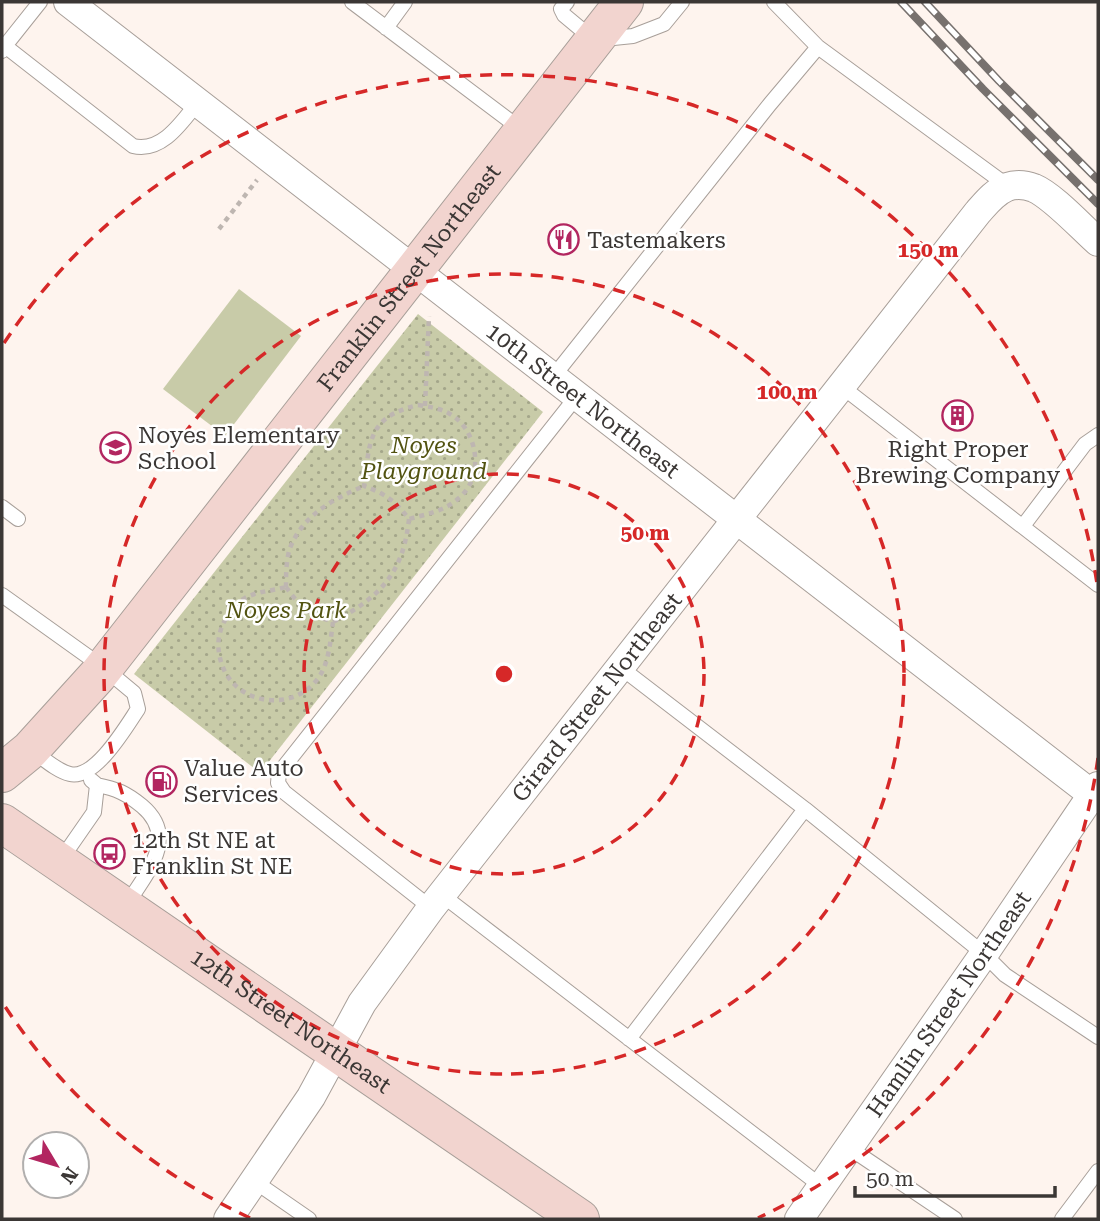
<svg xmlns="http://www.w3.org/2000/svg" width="1100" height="1221" viewBox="0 0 1100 1221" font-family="'Roboto Serif',serif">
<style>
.green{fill:url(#green-dots)}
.pitch{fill:#c8cba8}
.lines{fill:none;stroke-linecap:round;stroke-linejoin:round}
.lane-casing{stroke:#a89f99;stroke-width:16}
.street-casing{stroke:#a89f99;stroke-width:30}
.secondary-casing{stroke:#a89f99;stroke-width:40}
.path{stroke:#beb6b1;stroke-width:4.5;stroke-dasharray:5 5;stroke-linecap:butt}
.lane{stroke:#fff;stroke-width:14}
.street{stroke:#fff;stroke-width:28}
.secondary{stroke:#f2d4cf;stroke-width:38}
.rail-casing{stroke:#77716e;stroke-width:8}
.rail{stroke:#fff;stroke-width:5;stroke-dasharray:16;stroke-linecap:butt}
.ring{fill:none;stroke:#d62828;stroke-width:3.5;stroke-dasharray:12 9}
.labels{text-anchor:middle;stroke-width:5;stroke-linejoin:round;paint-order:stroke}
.poi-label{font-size:23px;fill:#3b3735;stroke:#fff;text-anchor:start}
.street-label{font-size:23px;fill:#3b3735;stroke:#fff}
.park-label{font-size:23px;font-style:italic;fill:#525311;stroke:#fff}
.centre{fill:#d62828;stroke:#fff;stroke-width:3.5}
.ring-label{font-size:21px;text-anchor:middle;font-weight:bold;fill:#d62828;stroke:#fff;stroke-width:5;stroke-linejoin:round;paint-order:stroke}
</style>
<defs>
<pattern id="green-dots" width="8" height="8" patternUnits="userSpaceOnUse" patternTransform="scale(1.75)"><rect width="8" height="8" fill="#c8cba8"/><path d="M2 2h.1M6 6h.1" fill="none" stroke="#a4a68a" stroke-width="1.8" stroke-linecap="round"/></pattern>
</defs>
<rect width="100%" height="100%" fill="#fef4ee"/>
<!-- green -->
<path class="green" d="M418 314 543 412 260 773 134 674Z"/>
<!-- pitch -->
<path class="pitch" d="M239 289 301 336 225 436 163 389Z"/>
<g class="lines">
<defs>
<path id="lane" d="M352 2 522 130
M567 2 561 9 564 15 594 40 633 36 664 24 682 2
M774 2 818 47
M386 28 405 2
M5 46 40 2
M2 51 5 46 133 146C162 153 182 122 198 102
M553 377 770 104 818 47 1009 187
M841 386 1098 585
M2 507 18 519
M1023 526 1085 444 1098 435
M2 595 104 668 134 693 138 709C126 727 95 780 70 774 57 771 44 759 33 751
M620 667 805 809 984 954 1005 975 1098 1037
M97 785C117 789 126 793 142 806 180 838 145 875 125 907
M60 861 94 812 97 785 91 780
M442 895 821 1186
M431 908 284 792 278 783 279 773 577 396
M629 1039 805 809
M848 1147 955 1219
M254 1181 309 1219
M1062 1219 1098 1171"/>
<g id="street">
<path id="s1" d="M68 2 1098 799"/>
<path id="s2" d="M228 1219 311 1097 362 1003 431 908 978 212C987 202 995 192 1007 187 1016 184 1026 185 1034 188 1053 196 1082 228 1098 242"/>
<path id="s3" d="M799 1219 984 954 1098 786"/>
</g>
<g id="secondary">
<path id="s4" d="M2 773 30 750 98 675 624 2"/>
<path id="s5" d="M2 823 580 1219"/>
</g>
</defs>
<!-- lane casing -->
<use href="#lane" class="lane-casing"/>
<!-- street casing -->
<use href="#street" class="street-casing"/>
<!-- secondary casing -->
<use href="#secondary" class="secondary-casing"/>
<!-- path -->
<path class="path" d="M219 229 257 180
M418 405C430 407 440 408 450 414 478 430 485 476 459 498 445 511 427 514 409 519 395 501 386 494 364 486 370 442 367 417 418 405Z
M425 406 429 316
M286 587C302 609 307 613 333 622 331 636 330 651 325 665 307 715 232 711 220 658 217 646 218 634 224 622 229 612 235 603 245 598 258 591 272 591 286 587Z
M286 587C286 575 286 560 290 548 303 515 333 499 364 486
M333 622C380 597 403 574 409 519"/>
<!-- lane -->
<use href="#lane" class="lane"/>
<!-- street -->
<use href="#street" class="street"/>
<!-- secondary -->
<use href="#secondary" class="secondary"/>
<defs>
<path id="rail" d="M901 2 983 89 1098 204
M925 2 999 81 1098 180"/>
</defs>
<!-- rail casing -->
<use href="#rail" class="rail-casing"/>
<!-- rail -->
<use href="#rail" class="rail"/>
</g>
<!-- distance rings -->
<g class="ring">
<circle cx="504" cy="674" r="200"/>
<circle cx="504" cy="674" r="400"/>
<path d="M1098 758A600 600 0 0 1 758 1218M250 1218A600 600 0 0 1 4 1005M4 343A600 600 0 0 1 1098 590"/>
</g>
<!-- icons -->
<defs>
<symbol id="restaurant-ring" viewBox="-11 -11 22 22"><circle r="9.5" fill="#fff" stroke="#b22660" stroke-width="1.5"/><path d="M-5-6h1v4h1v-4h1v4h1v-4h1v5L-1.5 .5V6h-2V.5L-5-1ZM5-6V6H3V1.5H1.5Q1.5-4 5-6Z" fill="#b22660"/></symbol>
<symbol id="building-ring" viewBox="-11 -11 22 22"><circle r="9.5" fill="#fff" stroke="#b22660" stroke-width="1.5"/><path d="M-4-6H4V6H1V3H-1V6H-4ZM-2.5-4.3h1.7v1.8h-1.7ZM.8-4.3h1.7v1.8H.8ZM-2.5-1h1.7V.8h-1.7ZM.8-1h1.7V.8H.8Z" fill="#b22660"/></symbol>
<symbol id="school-ring" viewBox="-11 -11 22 22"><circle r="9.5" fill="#fff" stroke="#b22660" stroke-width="1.5"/><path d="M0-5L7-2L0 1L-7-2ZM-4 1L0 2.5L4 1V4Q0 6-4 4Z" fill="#b22660"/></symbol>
<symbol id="fuel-ring" viewBox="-11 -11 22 22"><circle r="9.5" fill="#fff" stroke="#b22660" stroke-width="1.5"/><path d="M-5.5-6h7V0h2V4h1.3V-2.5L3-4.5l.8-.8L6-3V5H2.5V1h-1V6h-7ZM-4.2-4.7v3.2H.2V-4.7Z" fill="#b22660"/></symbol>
<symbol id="bus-ring" viewBox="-11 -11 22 22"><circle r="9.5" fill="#fff" stroke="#b22660" stroke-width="1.5"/><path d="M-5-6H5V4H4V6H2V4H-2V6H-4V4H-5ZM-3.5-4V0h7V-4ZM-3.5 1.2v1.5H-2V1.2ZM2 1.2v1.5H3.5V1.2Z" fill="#b22660"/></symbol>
</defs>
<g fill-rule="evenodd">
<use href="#restaurant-ring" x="546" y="222" width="35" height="35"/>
<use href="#building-ring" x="940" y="398" width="35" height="35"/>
<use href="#school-ring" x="98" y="430" width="35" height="35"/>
<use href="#fuel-ring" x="144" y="764" width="35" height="35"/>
<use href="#bus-ring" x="92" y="836" width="35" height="35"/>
</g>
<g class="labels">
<!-- poi labels -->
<g class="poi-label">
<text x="587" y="248">Tastemakers</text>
<text x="138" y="443">Noyes Elementary<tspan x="138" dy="26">School</tspan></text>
<text x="958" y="457" text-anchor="middle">Right Proper<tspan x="958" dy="26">Brewing Company</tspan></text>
<text x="184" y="776">Value Auto<tspan x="184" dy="26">Services</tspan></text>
<text x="132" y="848">12th St NE at<tspan x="132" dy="26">Franklin St NE</tspan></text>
</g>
<!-- street labels -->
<g class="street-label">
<text dy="8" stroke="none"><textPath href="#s4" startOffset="642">Franklin Street Northeast</textPath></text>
<text dy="8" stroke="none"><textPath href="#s1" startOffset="651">10th Street Northeast</textPath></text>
<text dy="8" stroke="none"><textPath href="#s2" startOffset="640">Girard Street Northeast</textPath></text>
<text dy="8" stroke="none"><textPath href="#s3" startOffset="262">Hamlin Street Northeast</textPath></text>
<text dy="8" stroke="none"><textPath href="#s5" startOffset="350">12th Street Northeast</textPath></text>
</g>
<!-- park labels -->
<g class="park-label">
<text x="424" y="453">Noyes<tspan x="424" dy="26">Playground</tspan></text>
<text x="286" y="618">Noyes Park</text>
</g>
</g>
<circle cx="504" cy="674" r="10" class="centre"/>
<g class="ring-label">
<text x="928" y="257">150 m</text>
<text x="787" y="399">100 m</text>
<text x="645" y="540">50 m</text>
</g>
<!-- border -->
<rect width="1100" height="1221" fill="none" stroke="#3b3735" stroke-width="7"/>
<!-- north arrow -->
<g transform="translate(56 1165) rotate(128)"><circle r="33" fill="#ffffff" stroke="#b1afae" stroke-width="2"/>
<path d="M0-5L12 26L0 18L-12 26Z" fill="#b22660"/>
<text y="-10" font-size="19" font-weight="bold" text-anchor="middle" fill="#3b3735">N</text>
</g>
<!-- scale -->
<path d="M855 1186v10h200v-10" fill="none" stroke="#3b3735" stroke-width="3.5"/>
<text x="866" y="1186" font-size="21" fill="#3b3735" stroke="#ffffff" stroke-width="5" paint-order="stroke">50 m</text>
</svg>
